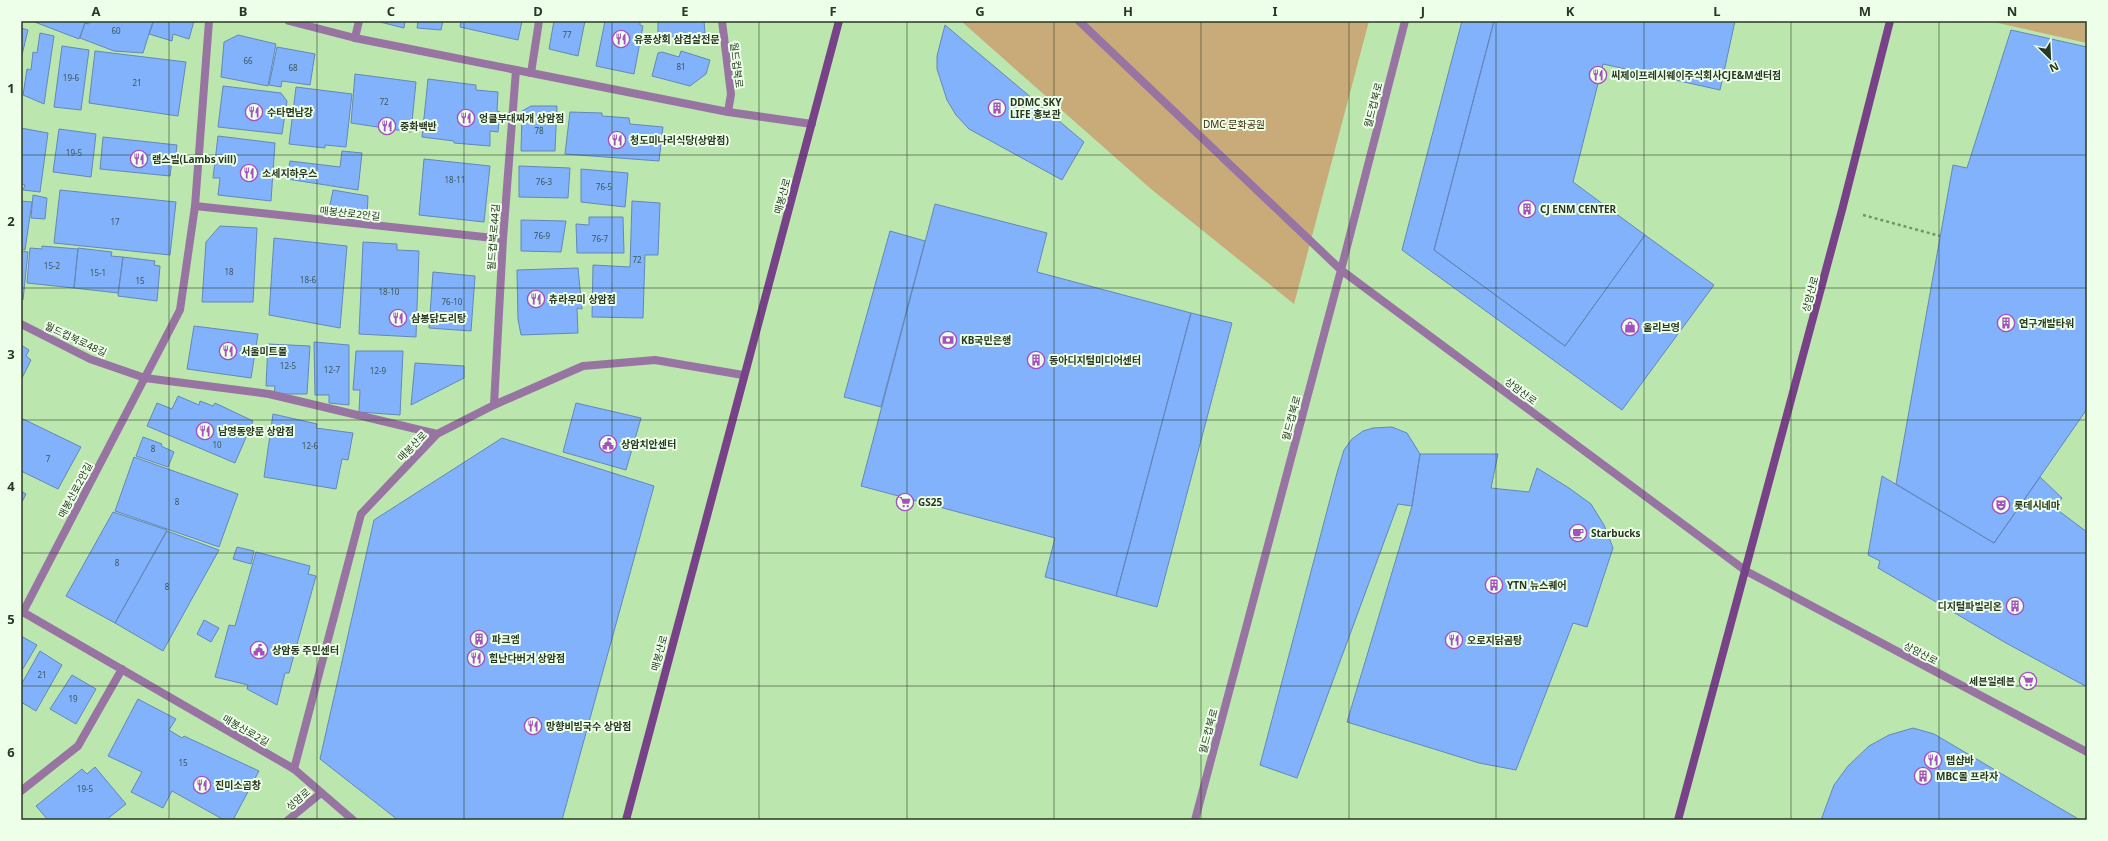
<svg xmlns="http://www.w3.org/2000/svg" width="2108" height="841" viewBox="0 0 2108 841" font-family="'Noto Sans','Noto Sans KR',sans-serif">
<style>
.green{fill:#c9aa79}
.building{fill:#81b2fb;stroke:#6487bb}
.lines{fill:none;stroke-linecap:round;stroke-linejoin:round}
.path{stroke:#76946c;stroke-width:2.5;stroke-dasharray:3 3;stroke-linecap:butt}
.lane{stroke:#9874a3;stroke-width:8}
.street{stroke:#9874a3;stroke-width:8}
.secondary{stroke:#774287;stroke-width:8}
.grid{fill:none;stroke:#283822;stroke-width:1;stroke-opacity:0.55}
.labels{text-anchor:middle;stroke-width:4;stroke-linejoin:round;paint-order:stroke}
.number-label{font-size:8px;fill:#3e5658}
.poi-label{font-size:10px;font-weight:bold;fill:#283822;stroke:#edffe8;text-anchor:start}
.street-label{font-size:10px;fill:#283822;stroke:#edffe8}
.park-label{font-size:10px;fill:#3e2a04;stroke:#edffe8}
.neatline{fill:none;stroke:#283822;stroke-width:1.5}
.grid-label{font-size:13px;text-anchor:middle;font-weight:bold;fill:#283822}
</style>
<rect width="100%" height="100%" fill="#bbe6ad"/>
<!-- green -->
<path class="green" d="M961 21H1369L1294 304 1151 189Z
M1989 21H2087V43Z"/>
<!-- building -->
<path class="building" d="M32 21H88L87 24 85 23 79 39Z
M90 21H153L143 53 114 51 80 38 85 23 89 24Z
M154 21H194L189 39 173 34 172 41 149 34Z
M376 21H405L404 28Z
M418 21H443L441 30 417 28Z
M461 21H522L518 40 460 27Z
M554 21H585L578 56 549 49Z
M605 21H640V25L643 26 634 74 596 66Z
M658 21H704L705 33 667 38V43H658Z
M1462 21H1494L1434 250 1565 346 1645 235 1714 285 1622 410 1402 250Z
M1494 21H1735L1720 90 1603 64 1573 182 1645 235 1565 346 1434 250Z
M945 25 1084 142 1062 180 969 129 956 115 947 100 937 69V56Z
M21 28 28 30 21 59Z
M2011 30 2087 47V409L1994 543 1896 484 1953 165 1967 168Z
M40 33 54 36 44 104 23 95 27 69 31 70 33 52 37 53Z
M238 35 276 44 268 86 221 77 224 42Z
M62 46 89 50 81 110 54 107Z
M277 47 315 54 310 85 282 81 281 87 269 85Z
M95 51 186 62 178 116 89 103Z
M681 51 710 60 706 74 690 86 652 76 658 53 662 52 679 57Z
M355 74 416 82 411 132 351 123Z
M428 79 476 85V90L498 92 497 111 500 112 498 132 490 131V146L454 143V141L422 137Z
M223 86 281 93 287 101 282 134 218 127Z
M296 87 352 94 346 147 325 145V148L289 144Z
M531 106H557L555 151H521L522 111Z
M570 112 602 113V116L629 118 630 124 663 127 659 161 565 154Z
M21 128 48 133 40 192 23 190 25 185 21 184Z
M59 129 96 134 91 177 53 172Z
M218 136 275 143 271 201 218 195 220 178H213Z
M103 137 177 145 175 162 172 161 170 176 100 169Z
M342 151 362 153 358 190 287 179 290 161 340 167Z
M424 159 490 166 484 222 419 215Z
M519 166 570 168 568 198 519 197Z
M581 169 628 173 625 207 581 202Z
M60 190 176 202 170 255 54 243Z
M333 190 368 196 367 217 329 210Z
M33 195 47 198 45 219 31 218Z
M21 201 32 202 25 250 21 249Z
M632 201 660 203 658 255H645L643 318 592 317 593 265 630 267Z
M935 204 1047 233 1037 272 1191 313 1116 596 1045 577 1055 538 861 486Z
M589 217H623L624 253H577L576 224 589 225Z
M521 220 566 221 561 252 521 251Z
M220 226 257 228 253 302H202L206 242Z
M890 231 925 241 881 407 844 397Z
M274 238 347 246 340 328 269 315Z
M363 242 397 244V250L419 251 416 337 359 334Z
M42 246 78 249 74 288 27 283 30 248 42 249Z
M78 248 112 252 111 256 123 257 118 293 74 288Z
M21 251 28 252 23 300 21 299Z
M123 257 155 261 154 265 160 266 157 301 118 296Z
M578 268 582 309 577 308 578 333 521 335 518 319 517 270Z
M433 272 475 276 471 331 429 328Z
M1191 313 1232 323 1157 607 1116 596Z
M194 326 258 334 251 378 187 369Z
M314 342 349 345V405L329 403V395H315Z
M268 344 310 346 307 394H274L275 386H266Z
M21 345 29 350 26 356 31 360 21 380Z
M356 351H403L400 415 359 412 360 390H353Z
M415 363 464 366V378L411 405Z
M178 396 199 405 200 401 213 406 215 403 253 421 235 463 147 426 157 403 172 409Z
M576 403 641 418 626 470 563 452Z
M273 414 317 424 316 428 353 433 348 460 342 459 336 489 264 477Z
M21 418 81 447 58 489 21 471Z
M1392 427 1407 433 1420 454 1412 506 1398 504 1297 778 1260 765 1337 473 1344 450 1352 439 1363 431 1373 428Z
M143 437 162 444 161 446 174 452 168 467 136 456Z
M502 438 654 486 562 820H398L320 759 374 520Z
M1420 454H1498L1491 488 1529 492 1537 468 1569 488 1591 504 1604 525 1613 548 1587 627 1573 623 1516 770 1479 763 1347 722 1412 506Z
M134 457 238 494 219 547 115 511Z
M1882 476 1994 543 2040 477 2062 498 2055 508 2087 532V687L2006 643 1878 568 1880 561 1868 555Z
M21 491 26 494 21 504Z
M113 512 167 530 115 623 66 596Z
M167 531 219 550 163 651 115 623Z
M237 547 254 551 251 564 233 559Z
M256 552 310 566 308 574 316 576 289 673H285L277 705 247 689 248 685 215 677 229 625 235 626Z
M204 620 219 628 211 642 197 634Z
M21 636 37 645 21 672Z
M40 651 62 665 36 711 21 702V685Z
M72 675 96 689 76 724 50 709Z
M138 699 176 719 169 730 182 738 184 736 259 771 233 820H224L172 791 163 808 131 792 142 772 108 756Z
M1913 728 1934 734 2080 820H1821L1834 785 1848 766 1869 746 1889 735Z
M95 767 126 804 106 820H48L36 806 82 769 87 774Z"/>
<g class="lines">
<!-- path -->
<path class="path" d="M1863 215 1940 236"/>
<!-- lane -->
<path class="lane" d="M722 21 731 94 728 112
M355 38 359 21
M531 73 539 21
M195 206 503 239
M21 324 90 359 145 378 269 394 437 434
M494 405 503 239 516 70
M23 612 180 310 195 206 209 21
M294 769 361 514 437 434 494 405 583 366 655 360 743 375
M21 791 78 746 122 669
M288 820 321 793"/>
<!-- street -->
<path class="street" d="M289 21 355 38 728 112 812 124
M1079 21 1341 270 1746 571 2087 752
M21 611 294 769 353 820
M1195 820 1341 270 1405 21"/>
<!-- secondary -->
<path class="secondary" d="M626 820 839 21
M1678 820 1842 210 1890 21"/>
</g>
<!-- grid -->
<path class="grid" d="M169 21V820M317 21V820M464 21V820M612 21V820M759 21V820M907 21V820M1054 21V820M1201 21V820M1349 21V820M1496 21V820M1644 21V820M1791 21V820M1939 21V820M21 155H2087M21 288H2087M21 420H2087M21 553H2087M21 686H2087"/>
<!-- icons -->
<defs>
<symbol id="restaurant-ring" viewBox="-11 -11 22 22"><circle r="9.5" fill="#edffe8" stroke="#a651c0" stroke-width="1.5"/><path d="M-5-6h1v4h1v-4h1v4h1v-4h1v5L-1.5 .5V6h-2V.5L-5-1ZM5-6V6H3V1.5H1.5Q1.5-4 5-6Z" fill="#a651c0"/></symbol>
<symbol id="building-ring" viewBox="-11 -11 22 22"><circle r="9.5" fill="#edffe8" stroke="#a651c0" stroke-width="1.5"/><path d="M-4-6H4V6H1V3H-1V6H-4ZM-2.5-4.3h1.7v1.8h-1.7ZM.8-4.3h1.7v1.8H.8ZM-2.5-1h1.7V.8h-1.7ZM.8-1h1.7V.8H.8Z" fill="#a651c0"/></symbol>
<symbol id="shop-ring" viewBox="-11 -11 22 22"><circle r="9.5" fill="#edffe8" stroke="#a651c0" stroke-width="1.5"/><path d="M-5-2.5h2.3a2.7 3.5 0 0 1 5.4 0H5L5.5 6h-11ZM-1.5-2.5h3a1.5 2.3 0 0 0-3 0Z" fill="#a651c0"/></symbol>
<symbol id="bank-ring" viewBox="-11 -11 22 22"><circle r="9.5" fill="#edffe8" stroke="#a651c0" stroke-width="1.5"/><path d="M-6-4H6V4H-6ZM0-2.3a2.3 2.3 0 1 0 0 4.6a2.3 2.3 0 1 0 0-4.6Z" fill="#a651c0"/></symbol>
<symbol id="civic-ring" viewBox="-11 -11 22 22"><circle r="9.5" fill="#edffe8" stroke="#a651c0" stroke-width="1.5"/><path d="M-.6-6.5H3V-4.5H.6V-3L4-1V1h2V6H-6V1h2V-1L-.6-3ZM-1.2 2.5V6h2.4V2.5Z" fill="#a651c0"/></symbol>
<symbol id="supermarket-ring" viewBox="-11 -11 22 22"><circle r="9.5" fill="#edffe8" stroke="#a651c0" stroke-width="1.5"/><path d="M-6-5.5h2.5l.6 2H6L4.5 2H-2.5L-4.4-4H-6ZM-1.5 3.2a1.3 1.3 0 1 0 .1 0ZM3 3.2a1.3 1.3 0 1 0 .1 0Z" fill="#a651c0"/></symbol>
<symbol id="theatre-ring" viewBox="-11 -11 22 22"><circle r="9.5" fill="#edffe8" stroke="#a651c0" stroke-width="1.5"/><path d="M-5-5.5Q0-4 5-5.5V0Q5 5 0 6Q-5 5-5 0ZM-3.3-2.5H-1v1.5H-3.3ZM1-2.5H3.3v1.5H1ZM-2.8 1Q0 5.5 2.8 1Z" fill="#a651c0"/></symbol>
<symbol id="cafe-ring" viewBox="-11 -11 22 22"><circle r="9.5" fill="#edffe8" stroke="#a651c0" stroke-width="1.5"/><path d="M-5.5-4.5H6V0H3Q3 3.5 0 3.5H-2.5Q-5.5 3.5-5.5 0ZM3-3.2v2h1.7v-2ZM-6 4.5H4V6H-6Z" fill="#a651c0"/></symbol>
</defs>
<g fill-rule="evenodd">
<use href="#restaurant-ring" x="611" y="29" width="20" height="20"/>
<use href="#restaurant-ring" x="1588" y="65" width="20" height="20"/>
<use href="#building-ring" x="987" y="98" width="20" height="20"/>
<use href="#restaurant-ring" x="244" y="102" width="20" height="20"/>
<use href="#restaurant-ring" x="456" y="108" width="20" height="20"/>
<use href="#restaurant-ring" x="377" y="116" width="20" height="20"/>
<use href="#restaurant-ring" x="607" y="130" width="20" height="20"/>
<use href="#restaurant-ring" x="129" y="149" width="20" height="20"/>
<use href="#restaurant-ring" x="239" y="163" width="20" height="20"/>
<use href="#building-ring" x="1517" y="199" width="20" height="20"/>
<use href="#restaurant-ring" x="526" y="289" width="20" height="20"/>
<use href="#restaurant-ring" x="388" y="308" width="20" height="20"/>
<use href="#building-ring" x="1996" y="313" width="20" height="20"/>
<use href="#shop-ring" x="1620" y="317" width="20" height="20"/>
<use href="#bank-ring" x="938" y="330" width="20" height="20"/>
<use href="#restaurant-ring" x="218" y="341" width="20" height="20"/>
<use href="#building-ring" x="1026" y="350" width="20" height="20"/>
<use href="#restaurant-ring" x="195" y="421" width="20" height="20"/>
<use href="#civic-ring" x="598" y="434" width="20" height="20"/>
<use href="#supermarket-ring" x="895" y="492" width="20" height="20"/>
<use href="#theatre-ring" x="1991" y="495" width="20" height="20"/>
<use href="#cafe-ring" x="1568" y="523" width="20" height="20"/>
<use href="#building-ring" x="1484" y="575" width="20" height="20"/>
<use href="#building-ring" x="2005" y="596" width="20" height="20"/>
<use href="#building-ring" x="469" y="629" width="20" height="20"/>
<use href="#restaurant-ring" x="1444" y="630" width="20" height="20"/>
<use href="#civic-ring" x="249" y="640" width="20" height="20"/>
<use href="#restaurant-ring" x="466" y="648" width="20" height="20"/>
<use href="#supermarket-ring" x="2018" y="671" width="20" height="20"/>
<use href="#restaurant-ring" x="523" y="716" width="20" height="20"/>
<use href="#restaurant-ring" x="1923" y="750" width="20" height="20"/>
<use href="#building-ring" x="1913" y="766" width="20" height="20"/>
<use href="#restaurant-ring" x="192" y="775" width="20" height="20"/>
</g>
<g class="labels">
<!-- number labels -->
<g class="number-label">
<text x="116" y="34">60</text>
<text x="567" y="38">77</text>
<text x="248" y="64">66</text>
<text x="681" y="70">81</text>
<text x="293" y="71">68</text>
<text x="71" y="81">19-6</text>
<text x="137" y="86">21</text>
<text x="384" y="105">72</text>
<text x="539" y="134">78</text>
<text x="74" y="156">19-5</text>
<text x="455" y="183">18-11</text>
<text x="544" y="185">76-3</text>
<text x="604" y="190">76-5</text>
<text x="115" y="225">17</text>
<text x="542" y="239">76-9</text>
<text x="600" y="242">76-7</text>
<text x="637" y="263">72</text>
<text x="52" y="269">15-2</text>
<text x="229" y="275">18</text>
<text x="98" y="276">15-1</text>
<text x="308" y="283">18-6</text>
<text x="140" y="284">15</text>
<text x="389" y="295">18-10</text>
<text x="452" y="305">76-10</text>
<text x="288" y="369">12-5</text>
<text x="332" y="373">12-7</text>
<text x="378" y="374">12-9</text>
<text x="217" y="448">10</text>
<text x="310" y="449">12-6</text>
<text x="153" y="452">8</text>
<text x="48" y="462">7</text>
<text x="177" y="505">8</text>
<text x="117" y="566">8</text>
<text x="167" y="590">8</text>
<text x="42" y="678">21</text>
<text x="73" y="702">19</text>
<text x="183" y="766">15</text>
<text x="85" y="792">19-5</text>
</g>
<!-- poi labels -->
<g class="poi-label">
<text x="634" y="43">유풍상회 삼겹살전문</text>
<text x="1611" y="79">씨제이프레시웨이주식회사CJE&amp;M센터점</text>
<text x="1010" y="106">DDMC SKY<tspan x="1010" dy="12">LIFE 홍보관</tspan></text>
<text x="267" y="116">수타면남강</text>
<text x="479" y="122">엉클부대찌개 상암점</text>
<text x="400" y="130">중화백반</text>
<text x="630" y="144">청도미나리식당(상암점)</text>
<text x="152" y="163">램스빌(Lambs vill)</text>
<text x="262" y="177">소세지하우스</text>
<text x="1540" y="213">CJ ENM CENTER</text>
<text x="549" y="303">츄라우미 상암점</text>
<text x="411" y="322">삼봉닭도리탕</text>
<text x="2019" y="327">연구개발타워</text>
<text x="1643" y="331">올리브영</text>
<text x="961" y="344">KB국민은행</text>
<text x="241" y="355">서울미트볼</text>
<text x="1049" y="364">동아디지털미디어센터</text>
<text x="218" y="435">남영동양문 상암점</text>
<text x="621" y="448">상암치안센터</text>
<text x="918" y="506">GS25</text>
<text x="2014" y="509">롯데시네마</text>
<text x="1591" y="537">Starbucks</text>
<text x="1507" y="589">YTN 뉴스퀘어</text>
<text x="2002" y="610" text-anchor="end">디지털파빌리온</text>
<text x="492" y="643">파크엠</text>
<text x="1467" y="644">오로지닭곰탕</text>
<text x="272" y="654">상암동 주민센터</text>
<text x="489" y="662">힘난다버거 상암점</text>
<text x="2015" y="685" text-anchor="end">세븐일레븐</text>
<text x="546" y="730">망향비빔국수 상암점</text>
<text x="1946" y="764">탭샵바</text>
<text x="1936" y="780">MBC몰 프라자</text>
<text x="215" y="789">진미소곱창</text>
</g>
<!-- street labels -->
<g class="street-label">
<text transform="translate(737 65) rotate(83)" y="4">월드컵북로</text>
<text transform="translate(1373 105) rotate(-76)" y="4">월드컵북로</text>
<text transform="translate(782 196) rotate(-75)" y="4">매봉산로</text>
<text transform="translate(350 213) rotate(6)" y="4">매봉산로2안길</text>
<text transform="translate(493 237) rotate(-86)" y="4">월드컵북로44길</text>
<text transform="translate(1810 294) rotate(-75)" y="4">상암산로</text>
<text transform="translate(76 339) rotate(25)" y="4">월드컵북로48길</text>
<text transform="translate(1521 391) rotate(37)" y="4">상암산로</text>
<text transform="translate(1291 418) rotate(-75)" y="4">월드컵북로</text>
<text transform="translate(412 446) rotate(-46)" y="4">매봉산로</text>
<text transform="translate(75 490) rotate(-62)" y="4">매봉산로2안길</text>
<text transform="translate(659 653) rotate(-75)" y="4">매봉산로</text>
<text transform="translate(1921 653) rotate(28)" y="4">상암산로</text>
<text transform="translate(246 730) rotate(30)" y="4">매봉산로2길</text>
<text transform="translate(1208 731) rotate(-75)" y="4">월드컵북로</text>
<text transform="translate(298 799) rotate(-40)" y="4">성암로</text>
</g>
<!-- park labels -->
<g class="park-label">
<text x="1234" y="128">DMC 문화공원</text>
</g>
</g>
<!-- border -->
<rect width="2108" height="841" fill="none" stroke="#edffe8" stroke-width="44"/>
<!-- north arrow -->
<g transform="translate(2050 58) rotate(156)" stroke="#edffe8" stroke-width="3" paint-order="stroke">
<path d="M0-3L7 15L0 10L-7 15Z" fill="#283822"/>
<text y="-6" font-size="11" font-weight="bold" text-anchor="middle" fill="#283822">N</text>
</g>
<rect x="22" y="22" width="2064" height="797" class="neatline"/>
<g class="grid-label">
<text x="96" y="16">A</text>
<text x="243" y="16">B</text>
<text x="391" y="16">C</text>
<text x="538" y="16">D</text>
<text x="685" y="16">E</text>
<text x="833" y="16">F</text>
<text x="980" y="16">G</text>
<text x="1128" y="16">H</text>
<text x="1275" y="16">I</text>
<text x="1423" y="16">J</text>
<text x="1570" y="16">K</text>
<text x="1717" y="16">L</text>
<text x="1865" y="16">M</text>
<text x="2012" y="16">N</text>
<text x="11" y="93">1</text>
<text x="11" y="226">2</text>
<text x="11" y="359">3</text>
<text x="11" y="491">4</text>
<text x="11" y="624">5</text>
<text x="11" y="757">6</text>
</g>
</svg>
